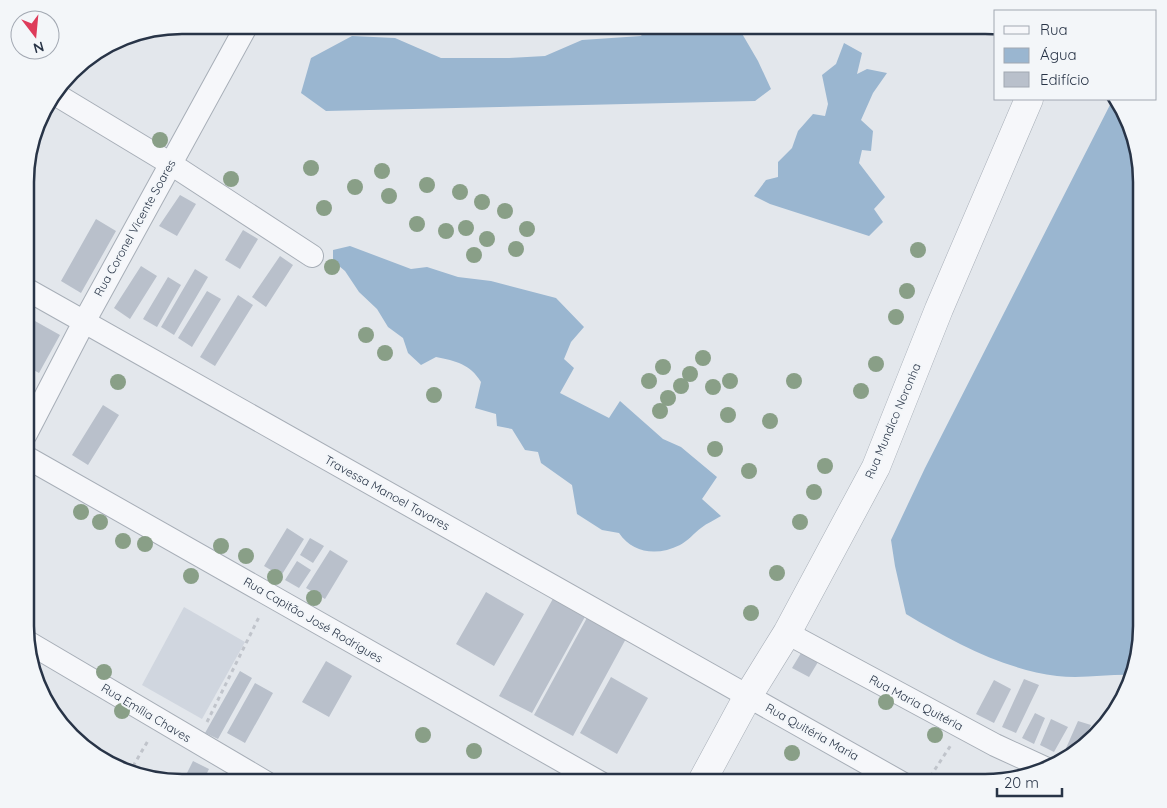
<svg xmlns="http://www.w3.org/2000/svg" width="1167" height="808" viewBox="0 0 1167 808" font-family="Quicksand,sans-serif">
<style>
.built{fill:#d0d6df}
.water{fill:#9ab6d0}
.building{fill:#b9c0cb}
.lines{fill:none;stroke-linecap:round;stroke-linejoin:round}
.minor-casing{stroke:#a7aeb7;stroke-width:24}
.tertiary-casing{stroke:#a7aeb7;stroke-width:29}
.path{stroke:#c0c4cb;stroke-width:3;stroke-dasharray:4 4;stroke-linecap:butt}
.minor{stroke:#f6f7fa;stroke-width:22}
.tertiary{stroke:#f6f7fa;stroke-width:28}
.tree{fill:#899f87}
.labels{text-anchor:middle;stroke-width:4;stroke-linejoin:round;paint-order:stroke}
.street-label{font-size:12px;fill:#283447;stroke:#f3f6f9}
.rim{fill:none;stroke:#283447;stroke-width:2.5}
</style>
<rect width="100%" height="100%" fill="#e3e7ec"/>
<!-- built -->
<path class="built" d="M184 607 245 642 202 719 142 685Z"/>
<!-- water -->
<path class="water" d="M649 25H737L758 61 771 89 755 101 326 111 301 93 311 58 352 36 395 38 441 58H509L545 56 582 40 641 36Z
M844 43 862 53 857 74 867 69 887 73 873 93 861 120 873 131 871 151 862 150 859 163 885 197 874 209 883 222 869 236 770 204 754 196 766 180 778 177V162L792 148 798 131 813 114 825 116 828 104 822 75 836 64Z
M1113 99H1117L1121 104 1142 172V636L1134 675C1109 674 1082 679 1057 676 1003 669 953 642 906 614L895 566 891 540 925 468Z
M350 246 411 269 427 267 458 277 491 281 556 298 584 327 571 342 564 359 574 368 560 393 609 418 620 401 663 439 681 447 717 477 702 499 721 516C715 520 707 523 701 528 694 533 688 541 680 545 658 556 633 554 619 533L602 530 577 514 572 485 541 463 538 452 525 450 512 429 497 426 496 414 475 408 481 382C470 364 456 361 436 357L421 365 408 353 403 338 388 327 377 309 359 292 345 271 333 261V250Z"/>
<!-- building -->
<path class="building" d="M180 195 196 204 177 236 159 226Z
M96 219 116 231 81 293 61 281Z
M243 230 258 239 240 269 225 260Z
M280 256 293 265 266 307 252 297Z
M141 266 157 276 130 319 114 308Z
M195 269 208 277 174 335 161 327Z
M168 277 181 285 157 327 143 319Z
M207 291 221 299 192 347 178 338Z
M238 295 253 305 215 366 200 357Z
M35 321 60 335 39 373 26 366V337Z
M103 405 119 415 88 465 72 455Z
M287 528 304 539 281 576 264 566Z
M310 538 324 546 313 563 300 555Z
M330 550 348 561 325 599 306 588Z
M297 561 311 570 299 588 285 580Z
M486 592 524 614 494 666 456 644Z
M555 595 587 613 532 713 499 696Z
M589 614 628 635 573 736 534 715Z
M801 653 818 662 809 677 792 668Z
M326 661 352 676 329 717 302 702Z
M240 671 252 678 218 739 205 733Z
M611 677 648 698 617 754 580 733Z
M1024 679 1039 685 1016 733 1002 727Z
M994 680 1011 689 994 723 976 714Z
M255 683 273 693 245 743 227 733Z
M1035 713 1045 718 1034 744 1022 738Z
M1051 719 1068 727 1054 752 1040 745Z
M1078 721 1091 725 1083 743 1067 756 1063 755Z
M193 761 209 769 202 783H182Z"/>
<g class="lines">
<defs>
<path id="minor" d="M55 94 171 164 312 256
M26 289 902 783
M26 434 84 322 247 25
M26 457 601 783
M787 633 995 745 1047 769
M26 641 267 783"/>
<path id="tertiary" d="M701 783 748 696 787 633 876 467 939 309 1029 99"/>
</defs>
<!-- minor casing -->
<use href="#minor" class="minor-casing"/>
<!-- tertiary casing -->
<use href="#tertiary" class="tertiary-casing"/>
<!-- path -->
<path class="path" d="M207 722 260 615
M129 773 149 739
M926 783 951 745"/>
<!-- minor -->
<use href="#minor" class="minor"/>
<!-- tertiary -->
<use href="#tertiary" class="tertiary"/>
</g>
<!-- trees -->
<g class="tree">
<circle cx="160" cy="140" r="8"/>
<circle cx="311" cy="168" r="8"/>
<circle cx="382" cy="171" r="8"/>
<circle cx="231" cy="179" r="8"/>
<circle cx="427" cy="185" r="8"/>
<circle cx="355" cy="187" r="8"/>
<circle cx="460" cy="192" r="8"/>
<circle cx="389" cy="196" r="8"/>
<circle cx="482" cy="202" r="8"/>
<circle cx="324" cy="208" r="8"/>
<circle cx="505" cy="211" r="8"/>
<circle cx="417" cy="224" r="8"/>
<circle cx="466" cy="228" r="8"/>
<circle cx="527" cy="229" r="8"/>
<circle cx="446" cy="231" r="8"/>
<circle cx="487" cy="239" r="8"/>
<circle cx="516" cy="249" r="8"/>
<circle cx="918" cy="250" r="8"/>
<circle cx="474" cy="255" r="8"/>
<circle cx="332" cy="267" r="8"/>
<circle cx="907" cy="291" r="8"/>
<circle cx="896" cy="317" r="8"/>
<circle cx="366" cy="335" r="8"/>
<circle cx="385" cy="353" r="8"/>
<circle cx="703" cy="358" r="8"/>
<circle cx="876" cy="364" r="8"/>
<circle cx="663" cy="367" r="8"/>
<circle cx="690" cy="374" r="8"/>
<circle cx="649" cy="381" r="8"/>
<circle cx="730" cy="381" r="8"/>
<circle cx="794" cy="381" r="8"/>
<circle cx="118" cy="382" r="8"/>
<circle cx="681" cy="386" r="8"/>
<circle cx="713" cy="387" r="8"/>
<circle cx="861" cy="391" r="8"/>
<circle cx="434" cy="395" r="8"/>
<circle cx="668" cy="398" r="8"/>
<circle cx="660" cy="411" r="8"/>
<circle cx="728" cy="415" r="8"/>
<circle cx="770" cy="421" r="8"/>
<circle cx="715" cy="449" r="8"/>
<circle cx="825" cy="466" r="8"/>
<circle cx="749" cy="471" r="8"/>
<circle cx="814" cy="492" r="8"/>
<circle cx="81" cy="512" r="8"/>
<circle cx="100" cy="522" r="8"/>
<circle cx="800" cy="522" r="8"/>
<circle cx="123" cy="541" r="8"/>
<circle cx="145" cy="544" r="8"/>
<circle cx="221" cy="546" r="8"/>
<circle cx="246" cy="556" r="8"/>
<circle cx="777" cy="573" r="8"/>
<circle cx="191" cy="576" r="8"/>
<circle cx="275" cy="577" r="8"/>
<circle cx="314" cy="598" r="8"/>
<circle cx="751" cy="613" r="8"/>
<circle cx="104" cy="672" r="8"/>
<circle cx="886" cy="702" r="8"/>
<circle cx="122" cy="711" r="8"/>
<circle cx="423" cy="735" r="8"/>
<circle cx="935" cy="735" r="8"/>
<circle cx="474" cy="751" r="8"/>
<circle cx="792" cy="753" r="8"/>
</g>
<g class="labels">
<!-- street labels -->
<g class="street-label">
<text transform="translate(135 228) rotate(-61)" y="4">Rua Coronel Vicente Soares</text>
<text transform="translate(893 421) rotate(-67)" y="4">Rua Mundico Noronha</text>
<text transform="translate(387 493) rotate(29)" y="4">Travessa Manoel Tavares</text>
<text transform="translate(313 620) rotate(30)" y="4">Rua Capitão José Rodrigues</text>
<text transform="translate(916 703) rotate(28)" y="4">Rua Maria Quitéria</text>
<text transform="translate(146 713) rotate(31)" y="4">Rua Emília Chaves</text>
<text transform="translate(812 732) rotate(29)" y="4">Rua Quitéria Maria</text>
</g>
</g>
<!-- crop -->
<path d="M0 0H1167V808H0ZM182 34H985A148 148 0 0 1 1133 182V626A148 148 0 0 1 985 774H182A148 148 0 0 1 34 626V182A148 148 0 0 1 182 34Z" fill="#f3f6f9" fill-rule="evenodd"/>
<path class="rim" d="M182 34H985A148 148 0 0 1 1133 182V626A148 148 0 0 1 985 774H182A148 148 0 0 1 34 626V182A148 148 0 0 1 182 34Z"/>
<!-- legend -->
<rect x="994" y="10" width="162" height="90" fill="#f3f6f9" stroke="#a2a8b2"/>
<rect x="1004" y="26" width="25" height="8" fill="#f6f7fa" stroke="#a2a8b2"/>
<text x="1040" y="35" font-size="15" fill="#283447">Rua</text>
<rect x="1004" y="48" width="25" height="15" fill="#9ab6d0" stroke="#a2a8b2"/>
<text x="1040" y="60" font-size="15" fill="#283447">Água</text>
<rect x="1004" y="72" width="25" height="15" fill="#b9c0cb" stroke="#a2a8b2"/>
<text x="1040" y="85" font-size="15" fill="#283447">Edifício</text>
<!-- north arrow -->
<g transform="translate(35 35) rotate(164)"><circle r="24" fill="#f3f6f9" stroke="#a2a8b2"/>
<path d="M0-4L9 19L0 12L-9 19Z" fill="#de3b5a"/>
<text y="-8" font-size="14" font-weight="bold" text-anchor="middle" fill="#283447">N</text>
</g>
<!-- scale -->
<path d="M997 788v8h65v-8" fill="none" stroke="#283447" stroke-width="2.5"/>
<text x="1004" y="788" font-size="15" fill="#283447" stroke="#f3f6f9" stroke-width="4" paint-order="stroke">20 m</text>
</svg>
